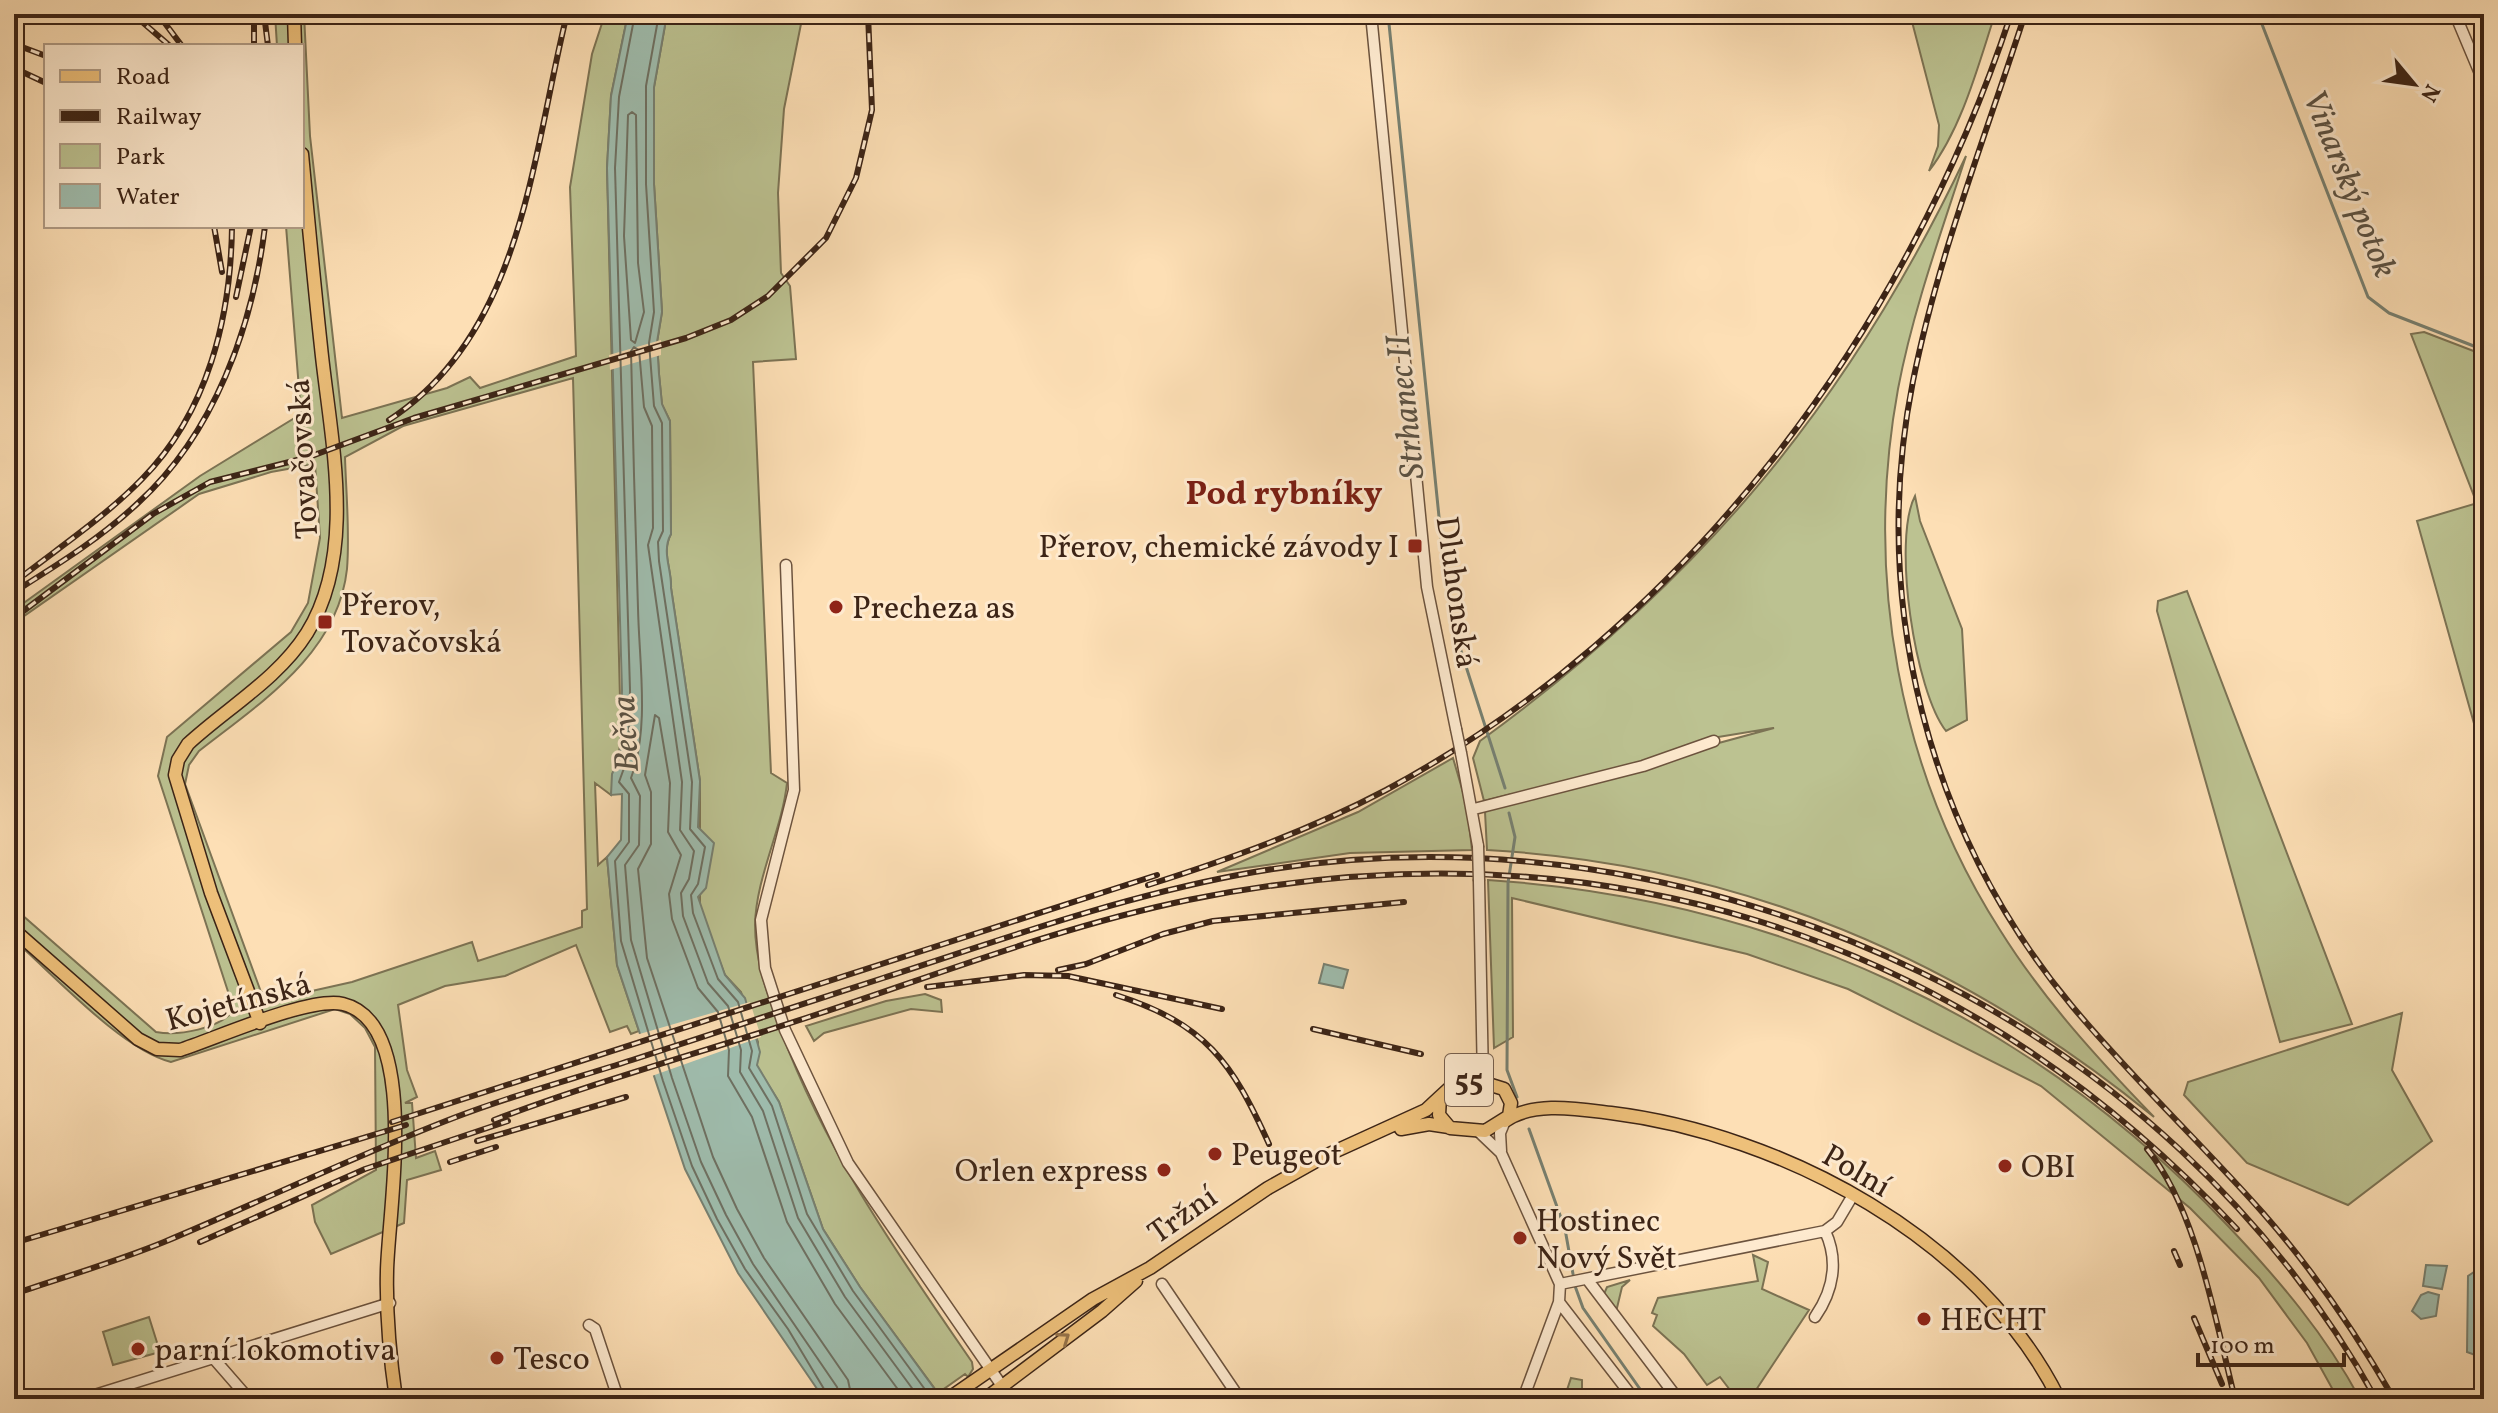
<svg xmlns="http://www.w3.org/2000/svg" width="2498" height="1413" viewBox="0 0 2498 1413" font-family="Vollkorn,serif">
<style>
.green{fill:#bcc291;stroke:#7c7354;stroke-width:2;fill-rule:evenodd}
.water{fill:#9fbdae;stroke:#778071;stroke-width:2}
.pier{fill:#fddfb5}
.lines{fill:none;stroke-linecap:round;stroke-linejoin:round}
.shore{stroke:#6e7062;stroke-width:2}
.stream{stroke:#778071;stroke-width:3}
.minor-casing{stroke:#6c533e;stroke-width:13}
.major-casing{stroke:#3c2416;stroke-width:15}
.minor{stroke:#feeacf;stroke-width:10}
.major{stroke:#eec07a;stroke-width:12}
.rail-casing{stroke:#3c2416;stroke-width:6}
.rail{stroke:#feeacf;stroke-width:3;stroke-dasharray:9;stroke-linecap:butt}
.minor-bridge-casing{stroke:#6c533e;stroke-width:13;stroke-linecap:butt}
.minor-bridge{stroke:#feeacf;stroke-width:10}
.oneway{stroke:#957248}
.poi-dot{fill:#8f2418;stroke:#feeacf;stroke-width:3}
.labels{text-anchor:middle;stroke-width:6;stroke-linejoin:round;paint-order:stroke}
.shield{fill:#feeacf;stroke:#765f4e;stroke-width:2}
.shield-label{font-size:30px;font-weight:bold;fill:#3c2416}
.street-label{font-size:32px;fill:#3c2416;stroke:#feeacf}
.poi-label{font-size:32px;fill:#3c2416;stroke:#feeacf;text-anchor:start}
.water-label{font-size:34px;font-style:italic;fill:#5a5244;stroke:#feeacf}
.neighbourhood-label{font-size:34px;font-weight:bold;fill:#7a1f14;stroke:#feeacf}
</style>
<rect width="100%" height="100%" fill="#fddfb5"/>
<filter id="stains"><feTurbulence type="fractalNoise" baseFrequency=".0025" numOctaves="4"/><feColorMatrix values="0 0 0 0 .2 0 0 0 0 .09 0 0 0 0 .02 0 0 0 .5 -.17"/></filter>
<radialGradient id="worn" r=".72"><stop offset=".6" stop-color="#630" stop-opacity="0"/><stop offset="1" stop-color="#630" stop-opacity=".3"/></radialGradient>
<!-- green -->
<path class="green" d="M275 14H304L310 136 342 418 447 388 470 377 480 388 576 356 570 187 592 54 605 14H628L611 96 607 168 621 740 611 795 595 783 598 865 607 857 617 965 639 1031 631 1034 627 1026 610 1032 576 945 505 976 445 986 398 1005 407 1070 417 1097 405 1103H412L416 1158 435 1151 441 1170 407 1180 404 1223 331 1254 315 1222 312 1205 376 1170 375 1047 365 1028 350 1014 335 1009 171 1062C121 1049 55 976 14 940V908L156 1032C179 1036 219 1029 234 1010L158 776 167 737 291 632 308 603 320 538 315 464 271 472 199 494 14 623V610L200 476 301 414 286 226H302V46H277ZM573 378 587 909 582 911V927L478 961 472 942 352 982 285 997 261 992 185 784 189 765 199 751C260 703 338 654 347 569 350 532 346 493 345 457L403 426Z
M667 14H803L784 109 778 193 781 273 790 286 796 359 753 362 771 773 787 783C782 830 756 877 755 925 755 962 768 996 781 1031 825 1151 899 1256 972 1362L973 1369 968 1377 965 1374 938 1393 860 1287 823 1229 779 1102 756 1065 758 1042 741 992 725 975 700 910V781L671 588C672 569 661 552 671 534L670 421 662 405 659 374 657 342 662 312 654 184V87Z
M1910 14H1995C1978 66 1962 128 1929 171L1938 146 1939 125Z
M1966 156C1941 233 1913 310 1898 389 1864 575 1898 771 2000 930 2043 999 2098 1059 2154 1117 1961 959 1738 864 1487 850L1485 812 1512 794 1484 801 1473 758 1480 741C1700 581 1849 403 1966 156ZM1774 728 1715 744 1712 738 1773 728Z
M2424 332 2484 355V493L2474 496 2411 334Z
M1915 496 1920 521 1962 629 1967 720 1946 731C1915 692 1892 540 1915 496Z
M2484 501V759L2417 521Z
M2187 591 2352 1024 2280 1042 2157 611 2158 601Z
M1453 758 1467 806 1472 850 1350 853 1217 872 1358 812Z
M1488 880C1776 899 2031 1016 2229 1227 2279 1280 2325 1334 2360 1399H2338L2307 1343 2259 1278 2190 1208 2041 1086 1848 989 1747 954 1512 898 1513 1037 1494 1048Z
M925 994 941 1000 942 1012 911 1009 824 1033 814 1041 806 1026 886 1001Z
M2402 1013 2392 1070 2432 1141 2348 1205 2247 1163 2184 1095 2188 1082Z
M1753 1255 1768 1262 1762 1289 1809 1310 1750 1399H1737L1720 1377 1707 1385 1684 1354 1653 1326 1657 1315 1652 1313 1658 1298 1758 1281Z
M1630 1280 1622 1287 1616 1312 1604 1294 1607 1287Z
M149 1317 160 1352 113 1365 103 1332Z
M1571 1378 1582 1380V1399H1564Z"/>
<!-- water -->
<path class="water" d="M628 14H667L654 87V184L662 312 657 342 659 374 662 404 670 421 671 534C661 552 672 569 671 588L700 781 698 827 714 843 706 888 698 897 725 975 745 998 760 1052 757 1065 779 1102 823 1229 860 1287 942 1399H824L738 1273 685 1169 617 965 607 857 621 840 622 794 611 795 612 774 620 756 622 690 607 168 611 96Z
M1324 964 1348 970 1343 988 1319 983Z
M2426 1265 2447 1266 2442 1289 2423 1286Z
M2477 1270 2484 1272V1332L2475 1355 2467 1352 2468 1276Z
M2428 1292 2439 1295 2436 1316 2421 1319 2412 1311 2421 1295Z"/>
<!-- pier -->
<path class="pier" d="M661 340V355L610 370 609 355Z
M750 1002 761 1037 649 1077 636 1035Z"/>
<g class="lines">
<!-- shore -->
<path class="shore" d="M635 14 619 97 615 168 630 690 628 757 619 782 629 794V842L615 861 621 941 663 1081 692 1166 717 1219 745 1269 788 1329 830 1399
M659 14 646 86V184L654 312 649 343 654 406 662 423 663 531 658 542 659 561 692 782 690 829 705 847 698 884 691 895 693 913 718 979 738 1002 752 1051 749 1068 772 1106 807 1214 853 1291 932 1399
M632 112 636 115 638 263 644 312 635 343 631 340 624 236 628 115Z
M840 1399 837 1387 753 1264 726 1215 701 1162 672 1078 631 940 625 865 639 845 640 796 631 778C650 727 639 662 638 608 635 522 633 437 631 351L634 347 639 350 644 407 652 426 653 528 648 545 682 782 680 830 694 851 689 879 681 893 683 916 708 983 728 1006 741 1050 740 1072 763 1111 798 1218 845 1297 920 1399
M852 1399 848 1380 764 1258 737 1209 713 1157 647 958 638 869 651 844V792L645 775 655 715 659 718 670 783 668 832 681 855 669 894 672 919 698 988 718 1012 729 1050 728 1076 752 1117 787 1222 835 1304 905 1399"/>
<!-- stream -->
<path class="stream" d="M1388 14 1444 566 1454 629 1505 788
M2258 14 2368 297 2389 313 2484 350
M1509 813 1515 837 1508 883 1507 1070 1517 1097
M1529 1129 1565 1229 1573 1274
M1575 1286 1583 1308 1647 1399"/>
<defs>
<path id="minor" d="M1371 14 1427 587 1456 729
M2455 14 2484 83
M786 565 794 790 761 920 765 968 785 1030 848 1163 1011 1399
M1461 753 1478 846
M1474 809 1643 766 1714 741
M1479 881 1483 1080
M1479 1132 1501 1153 1560 1284 1559 1302 1523 1399
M1501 1151 1500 1133 1505 1121
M1587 1279 1678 1399
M1162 1284 1240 1399
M1560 1284 1825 1231 1837 1222 1853 1195
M1559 1302 1634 1399
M1815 1317C1833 1291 1839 1261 1825 1231
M589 1325 595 1329 616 1392 614 1399
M215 1360 249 1399
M82 1399 390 1303"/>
<path id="major" d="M294 14 295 46
M14 930 138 1039 157 1049 180 1050C217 1038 310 996 343 1004 422 1023 388 1212 387 1271 386 1312 390 1358 396 1399
M260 1023 211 893 175 775 178 760 188 744C227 708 278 679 307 633 358 551 330 437 321 347 314 283 308 218 302 154
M1475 1080 1504 1089 1511 1103 1509 1116 1485 1131 1450 1128 1439 1115 1440 1097 1453 1085Z
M1505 1121C1533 1101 1578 1109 1611 1113 1782 1134 1980 1239 2059 1399
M1401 1129 1429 1124 1449 1127
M948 1399 1093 1299 1150 1268 1268 1188 1325 1156 1426 1110 1440 1097
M985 1399 1102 1311 1136 1281"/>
</defs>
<!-- minor casing -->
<use href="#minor" class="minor-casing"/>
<!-- major casing -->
<use href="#major" class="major-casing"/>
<!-- minor -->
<use href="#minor" class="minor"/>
<!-- major -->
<use href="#major" class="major"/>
<defs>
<path id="rail" d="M133 14 170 46
M158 14 182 46
M254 14V46
M264 14 268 46
M2025 14C1986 135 1938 256 1913 381 1869 602 1928 833 2072 1006 2132 1078 2201 1143 2263 1213 2313 1270 2356 1333 2394 1399
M14 44 46 56
M14 68 46 83
M214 226 222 272
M236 297 251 226
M389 420C523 333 532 155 567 14
M24 575C64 544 107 515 142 479 208 412 231 317 232 226
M14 592C57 565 101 538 138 503 214 434 253 326 265 226
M14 618 153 514 210 482 309 457 414 418 686 338 731 320 768 296 826 238 856 178 872 110 868 14
M1148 885C1230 859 1310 830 1386 790 1685 629 1906 333 2011 14
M1058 970 1086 964 1163 934 1213 921 1404 902
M927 987 1024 975 1068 976 1222 1009
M1116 995C1206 1024 1232 1062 1269 1144
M1313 1029 1421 1054
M494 1120C600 1080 710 1050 818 1014 939 974 1062 926 1188 900 1591 818 1955 928 2237 1229
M392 1122 1157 875
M477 1141 626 1097
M2147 1149C2197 1209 2216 1324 2235 1399
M450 1162 496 1147
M200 1242 365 1169 508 1121
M14 1243 406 1125
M2174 1251 2180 1265
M14 1294C64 1277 115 1262 164 1242 262 1201 357 1155 456 1117 513 1095 573 1079 632 1060 715 1033 799 1005 883 978 1000 940 1117 898 1238 875 1470 831 1709 870 1920 972 2110 1063 2274 1215 2376 1399
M2194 1318 2222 1384"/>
</defs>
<!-- rail casing -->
<use href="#rail" class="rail-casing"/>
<!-- rail -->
<use href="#rail" class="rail"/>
<defs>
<path id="minor-bridge" d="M1456 729 1461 753
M1478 846 1479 881"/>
</defs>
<!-- minor-bridge casing -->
<use href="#minor-bridge" class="minor-bridge-casing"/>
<!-- minor-bridge -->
<use href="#minor-bridge" class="minor-bridge"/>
</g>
<!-- one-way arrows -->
<defs><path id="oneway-chevron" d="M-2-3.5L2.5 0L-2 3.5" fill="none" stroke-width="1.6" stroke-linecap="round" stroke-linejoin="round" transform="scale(2)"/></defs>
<use class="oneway" href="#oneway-chevron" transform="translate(1064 1338) rotate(-35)"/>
<!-- markers -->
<g class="poi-dot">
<rect x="1407" y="538" width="16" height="16" rx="4"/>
<circle cx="836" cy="607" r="8"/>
<rect x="317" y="614" width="16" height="16" rx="4"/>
<circle cx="1215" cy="1154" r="8"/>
<circle cx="2005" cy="1166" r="8"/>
<circle cx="1164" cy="1170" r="8"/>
<circle cx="1520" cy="1238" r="8"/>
<circle cx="1924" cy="1319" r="8"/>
<circle cx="138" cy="1349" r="8"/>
<circle cx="497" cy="1358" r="8"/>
</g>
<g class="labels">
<!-- shield labels -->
<rect class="shield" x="1445" y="1054" width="48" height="52" rx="6"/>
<g class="shield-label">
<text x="1469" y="1090">55</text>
</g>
<!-- street labels -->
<g class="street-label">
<text transform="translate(302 459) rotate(-93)" y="11">Tovačovská</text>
<text transform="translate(1458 592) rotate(82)" y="11">Dluhonská</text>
<text transform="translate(238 1001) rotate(-15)" y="11">Kojetínská</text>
<text transform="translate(1857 1170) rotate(30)" y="11">Polní</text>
<text transform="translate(1182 1214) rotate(-35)" y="11">Tržní</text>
</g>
<!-- poi labels -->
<g class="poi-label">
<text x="1399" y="557" text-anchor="end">Přerov, chemické závody I</text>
<text x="341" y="615">Přerov,<tspan x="341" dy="37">Tovačovská</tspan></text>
<text x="852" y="618">Precheza as</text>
<text x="1231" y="1165">Peugeot</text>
<text x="2021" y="1177">OBI</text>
<text x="1148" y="1181" text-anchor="end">Orlen express</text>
<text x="1536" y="1231">Hostinec<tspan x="1536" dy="37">Nový Svět</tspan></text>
<text x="1940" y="1330">HECHT</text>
<text x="154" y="1360">parní lokomotiva</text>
<text x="513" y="1369">Tesco</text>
</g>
<!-- water labels -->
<g class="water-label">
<text transform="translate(2351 183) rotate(68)" y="12">Vinarský potok</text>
<text transform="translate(1404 407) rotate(-96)" y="12">Strhanec II</text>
<text transform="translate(624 734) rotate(-93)" y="12">Bečva</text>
</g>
<!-- neighbourhood labels -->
<g class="neighbourhood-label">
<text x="1284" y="504">Pod rybníky</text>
</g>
</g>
<!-- margin -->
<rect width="2498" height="1413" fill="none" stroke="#fddfb5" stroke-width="48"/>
<rect x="16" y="16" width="2466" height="1381" fill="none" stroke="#3c2416" stroke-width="4"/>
<rect x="24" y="24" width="2450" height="1365" fill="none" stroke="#3c2416" stroke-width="2"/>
<!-- legend -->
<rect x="44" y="44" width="260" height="184" fill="#feeacf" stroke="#b09b85" stroke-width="2"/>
<rect x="60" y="70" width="40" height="12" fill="#eec07a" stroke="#b09b85" stroke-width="2"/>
<text x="116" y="84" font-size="24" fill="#3c2416">Road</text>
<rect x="60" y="110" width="40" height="12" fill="#3c2416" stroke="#b09b85" stroke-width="2"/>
<text x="116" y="124" font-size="24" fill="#3c2416">Railway</text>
<rect x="60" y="144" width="40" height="24" fill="#bcc291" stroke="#b09b85" stroke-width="2"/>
<text x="116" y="164" font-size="24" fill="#3c2416">Park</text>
<rect x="60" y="184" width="40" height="24" fill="#9fbdae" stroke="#b09b85" stroke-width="2"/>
<text x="116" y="204" font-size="24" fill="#3c2416">Water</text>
<!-- north arrow -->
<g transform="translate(2414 84) rotate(119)" stroke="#feeacf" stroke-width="6" paint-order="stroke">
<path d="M0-6L14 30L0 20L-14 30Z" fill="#3c2416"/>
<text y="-12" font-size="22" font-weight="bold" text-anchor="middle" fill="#3c2416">N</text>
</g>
<!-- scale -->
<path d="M2198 1353v12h146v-12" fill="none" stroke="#3c2416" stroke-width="4"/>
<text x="2210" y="1353" font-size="24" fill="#3c2416" stroke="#feeacf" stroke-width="6" paint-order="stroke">100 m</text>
<rect width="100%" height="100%" filter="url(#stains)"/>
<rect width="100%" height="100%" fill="url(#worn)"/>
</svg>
